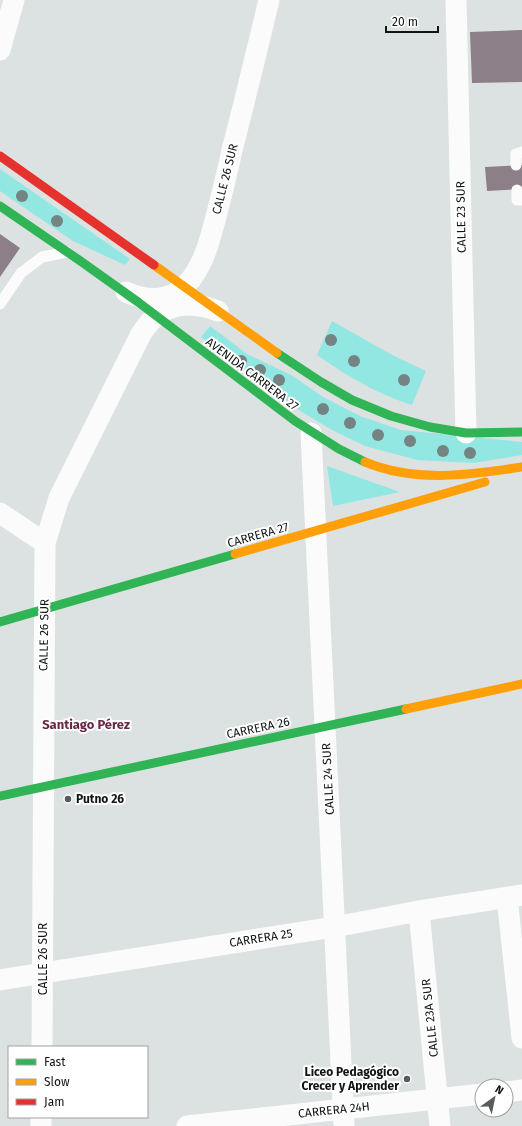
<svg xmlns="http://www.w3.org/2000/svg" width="522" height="1126" viewBox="0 0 522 1126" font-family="'Fira Sans',sans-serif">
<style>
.green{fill:#93e7e2}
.building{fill:#8d7f88}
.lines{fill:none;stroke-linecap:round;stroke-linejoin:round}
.lane{stroke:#fafbfa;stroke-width:11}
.street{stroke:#fafbfa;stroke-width:21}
.fast{stroke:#30b455;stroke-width:9}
.slow{stroke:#ff9f0a;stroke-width:9}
.jam{stroke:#e5322d;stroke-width:9}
.tree{fill:#748482}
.poi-dot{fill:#575c5b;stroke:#fff;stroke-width:1.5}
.labels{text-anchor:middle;stroke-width:4;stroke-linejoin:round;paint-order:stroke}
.street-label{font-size:12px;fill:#101413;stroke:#fff}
.poi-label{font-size:12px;font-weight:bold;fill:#101413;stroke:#fff;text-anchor:start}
.neighbourhood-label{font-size:13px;font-weight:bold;fill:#682747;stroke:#fff}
</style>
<rect width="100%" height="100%" fill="#dce2e1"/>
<!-- green -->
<path class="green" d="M0 169 130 259 125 265 73 241 0 191Z
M332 321 394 356 426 371 412 405C375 393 349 377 317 355Z
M210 326 247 354 293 376 323 397 360 416 401 430 522 442V455L474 463 417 460 365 446 332 430 302 412 201 337Z
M327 466 400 492 333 506Z"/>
<!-- building -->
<path class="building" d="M522 30V82L472 83 470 32Z
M522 165V189L487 191 485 167Z
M0 234 20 248 0 277Z"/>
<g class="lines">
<!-- lane -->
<path class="lane" d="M516 165V154L522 152
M517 190V200H522
M0 304 21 273 42 257 67 252"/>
<!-- street -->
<path class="street" d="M456 0 466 433
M0 50 14 0
M126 292C145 301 169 302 185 286 205 266 211 235 218 209 223 189 228 170 232 150 245 100 257 50 269 0
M311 433 344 1126
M0 513 45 543
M507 897 522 1038
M419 911 440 1126
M0 980 334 927 419 911 522 895
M42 1047 45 543 59 498 141 334C145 328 149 322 155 317 172 302 198 303 218 311
M506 1092 522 1090
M41 1126V1117
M187 1126 482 1094"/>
<!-- fast -->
<path class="fast" d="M0 206 79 260 138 302 295 421 339 449 365 462
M277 353 321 382 352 400 391 416 430 427 466 433 522 432
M0 622 235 554
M0 796 406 709"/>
<!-- slow -->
<path class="slow" d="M154 265 277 353
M365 462C415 483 471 475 522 467
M235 554 485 482
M406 709 522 684"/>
<!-- jam -->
<path class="jam" d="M0 156 154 265"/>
</g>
<!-- trees -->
<g class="tree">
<circle cx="22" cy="196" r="6"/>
<circle cx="57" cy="221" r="6"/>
<circle cx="331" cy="340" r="6"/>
<circle cx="241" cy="361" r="6"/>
<circle cx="354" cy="361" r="6"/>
<circle cx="260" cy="370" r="6"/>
<circle cx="279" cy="380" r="6"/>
<circle cx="404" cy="380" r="6"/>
<circle cx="323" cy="409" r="6"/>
<circle cx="350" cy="423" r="6"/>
<circle cx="378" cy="435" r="6"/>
<circle cx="410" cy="441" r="6"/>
<circle cx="443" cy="451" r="6"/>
<circle cx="470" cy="453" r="6"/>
</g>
<!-- markers -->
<g class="poi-dot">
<circle cx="68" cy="799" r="4"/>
<circle cx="407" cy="1079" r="4"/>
</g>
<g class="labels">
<!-- street labels -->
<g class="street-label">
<text transform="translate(225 179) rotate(-76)" y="4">CALLE 26 SUR</text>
<text transform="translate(461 217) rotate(-91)" y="4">CALLE 23 SUR</text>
<text transform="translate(252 374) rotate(37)" y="4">AVENIDA CARRERA 27</text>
<text transform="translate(258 535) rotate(-16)" y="4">CARRERA 27</text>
<text transform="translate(44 635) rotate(-89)" y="4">CALLE 26 SUR</text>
<text transform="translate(258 728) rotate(-12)" y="4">CARRERA 26</text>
<text transform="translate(328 779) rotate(-93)" y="4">CALLE 24 SUR</text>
<text transform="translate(261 938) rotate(-9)" y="4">CARRERA 25</text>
<text transform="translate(43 959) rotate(-90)" y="4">CALLE 26 SUR</text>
<text transform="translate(430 1018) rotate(-96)" y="4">CALLE 23A SUR</text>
<text transform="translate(334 1110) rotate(-6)" y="4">CARRERA 24H</text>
</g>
<!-- poi labels -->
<g class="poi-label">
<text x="76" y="803">Putno 26</text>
<text x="399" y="1076" text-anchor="end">Liceo Pedagógico<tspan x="399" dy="14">Crecer y Aprender</tspan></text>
</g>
<!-- neighbourhood labels -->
<g class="neighbourhood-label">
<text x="86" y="729">Santiago Pérez</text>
</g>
</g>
<!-- legend -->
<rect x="8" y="1046" width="140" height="72" fill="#ffffff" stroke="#9fa1a1"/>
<rect x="16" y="1059" width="20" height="6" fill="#30b455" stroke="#9fa1a1"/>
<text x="44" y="1066" font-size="12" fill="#101413">Fast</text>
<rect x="16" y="1079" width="20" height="6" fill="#ff9f0a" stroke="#9fa1a1"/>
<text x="44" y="1086" font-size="12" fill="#101413">Slow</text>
<rect x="16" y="1099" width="20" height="6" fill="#e5322d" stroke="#9fa1a1"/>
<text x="44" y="1106" font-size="12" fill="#101413">Jam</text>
<!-- north arrow -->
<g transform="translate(494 1098) rotate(33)"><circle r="19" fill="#ffffff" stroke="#9fa1a1"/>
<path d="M0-3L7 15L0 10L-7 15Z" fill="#575c5b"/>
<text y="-6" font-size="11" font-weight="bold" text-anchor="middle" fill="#101413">N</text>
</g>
<!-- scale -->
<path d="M386 26v6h52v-6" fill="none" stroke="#101413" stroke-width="2"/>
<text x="392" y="26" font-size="12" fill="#101413" stroke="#ffffff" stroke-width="3" paint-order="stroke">20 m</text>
</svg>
